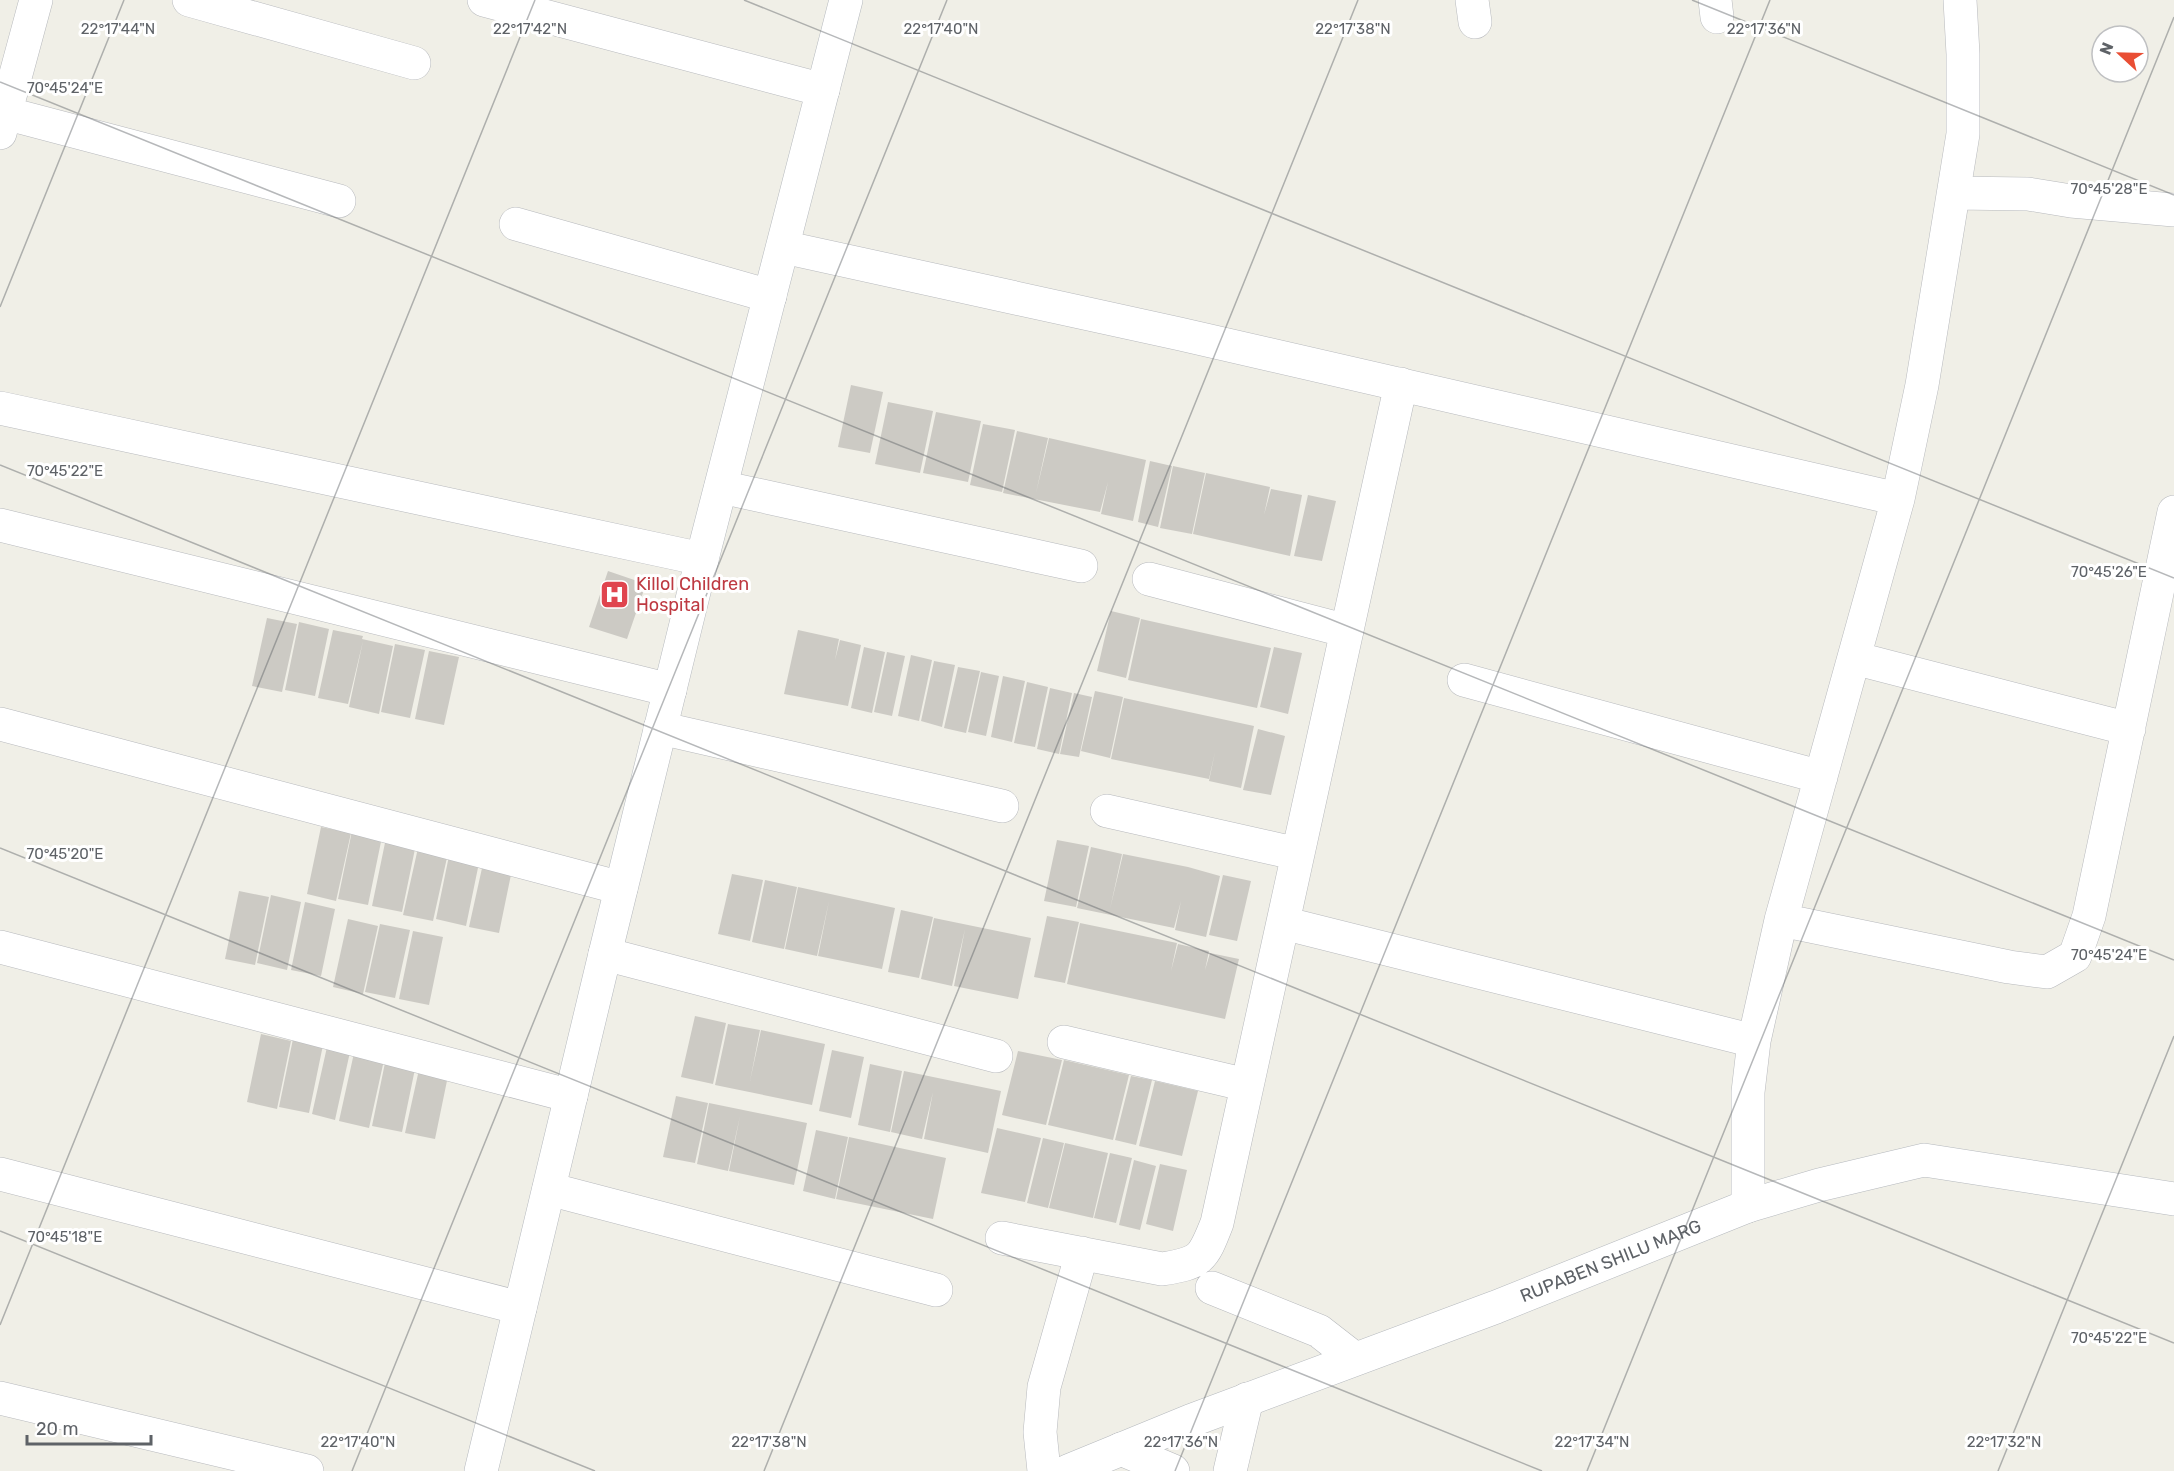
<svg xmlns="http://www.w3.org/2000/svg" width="2174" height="1471" viewBox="0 0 2174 1471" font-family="Rubik,sans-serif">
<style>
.building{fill:#cccac4}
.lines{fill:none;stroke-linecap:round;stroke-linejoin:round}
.street-casing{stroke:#b7b9bd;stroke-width:34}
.secondary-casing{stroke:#b5b9be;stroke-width:34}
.street{stroke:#fff;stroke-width:33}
.secondary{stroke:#fff;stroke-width:33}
.ticks{fill:none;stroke:#5e6267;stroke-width:1.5;stroke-opacity:0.45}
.labels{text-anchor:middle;stroke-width:6;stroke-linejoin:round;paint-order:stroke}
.health-label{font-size:18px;fill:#be3a42;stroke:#fff;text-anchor:start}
.street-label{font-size:18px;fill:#5e6267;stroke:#fff}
.ticks-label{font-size:15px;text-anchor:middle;fill:#5e6267;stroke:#fff;stroke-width:6;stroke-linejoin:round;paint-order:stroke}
</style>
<rect width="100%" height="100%" fill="#f0efe7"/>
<!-- building -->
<path class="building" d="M851 385 883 392 870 453 838 447Z
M888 402 933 411 920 473 875 464Z
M936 412 981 421 968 482 923 473Z
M983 424 1015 430 1002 492 970 485Z
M1017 431 1048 438 1036 493 1049 438 1146 460 1133 521 1101 514 1108 482 1100 512 1003 493Z
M1150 461 1172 466 1158 527 1138 522Z
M1173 466 1205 473 1192 534 1160 528Z
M1206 473 1270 487 1264 515 1271 489 1302 495 1290 556 1193 534Z
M1308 495 1336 501 1322 561 1294 556Z
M608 571 646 584 627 639 589 627Z
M1111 611 1140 618 1126 678 1097 671Z
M267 618 297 624 282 692 252 686Z
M1141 619 1271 648 1257 708 1128 680Z
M299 622 329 629 315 696 285 690Z
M333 630 363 636 362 639 393 646 379 714 349 707 363 641 348 704 318 698Z
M798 630 839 639 835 660 840 640 861 645 848 706 784 694Z
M395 644 425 650 410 718 381 712Z
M864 647 885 652 872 713 851 708Z
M1274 647 1302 653 1288 714 1260 707Z
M429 651 459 657 444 725 415 719Z
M887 652 905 656 892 716 874 712Z
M911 655 932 660 919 721 898 716Z
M934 661 955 665 942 727 921 721Z
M958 667 980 671 966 733 944 728Z
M981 672 999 676 986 736 968 732Z
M1003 676 1025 681 1012 742 991 737Z
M1027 682 1048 687 1035 747 1014 743Z
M1050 688 1072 693 1059 754 1037 749Z
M1095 691 1123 697 1110 758 1081 751Z
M1074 693 1092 697 1079 757 1060 754Z
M1124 698 1254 726 1241 788 1209 781 1215 752 1209 779 1111 759Z
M1258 729 1285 736 1271 795 1243 790Z
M321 827 351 833 336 901 307 894Z
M352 831 382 837 368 905 338 899Z
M386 838 416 844 402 912 372 906Z
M1057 840 1089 846 1076 907 1044 901Z
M1091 847 1122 854 1110 909 1123 854 1188 867 1220 876 1206 937 1175 930 1181 901 1174 928 1077 908Z
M418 848 448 853 433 921 403 915Z
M450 851 480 858 466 926 436 919Z
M484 859 513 865 499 933 469 927Z
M732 874 763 880 750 941 718 934Z
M1223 875 1251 881 1237 941 1209 935Z
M765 880 797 887 784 949 752 942Z
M798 887 895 908 882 969 818 956 829 901 817 956 785 949Z
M239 891 269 897 255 965 225 959Z
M271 895 301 902 287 970 257 963Z
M305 902 335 909 321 976 291 970Z
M901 910 933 917 919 978 888 972Z
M1047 916 1079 922 1065 983 1034 977Z
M934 918 1031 938 1018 999 954 986 965 929 952 986 921 979Z
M348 919 378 926 363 994 333 987Z
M1080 923 1177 943 1171 971 1178 944 1209 951 1205 970 1210 953 1239 959 1225 1019 1067 984Z
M380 924 410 930 395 998 365 992Z
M413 931 443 937 429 1005 399 999Z
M695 1016 726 1023 713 1084 681 1077Z
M728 1024 760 1030 750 1081 761 1030 825 1044 812 1105 715 1085Z
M261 1034 291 1041 277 1109 247 1102Z
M293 1039 323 1045 309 1113 279 1107Z
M327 1047 350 1052 335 1120 312 1114Z
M832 1050 864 1057 851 1118 819 1111Z
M1018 1051 1062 1060 1046 1125 1002 1115Z
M354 1053 384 1060 369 1128 339 1121Z
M386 1058 416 1064 402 1132 372 1126Z
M1064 1060 1129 1075 1113 1140 1048 1125Z
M870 1064 902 1071 890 1132 858 1125Z
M420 1065 449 1071 435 1139 405 1133Z
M904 1071 1001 1091 988 1153 924 1139 933 1092 922 1139 891 1132Z
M1131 1076 1152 1080 1136 1145 1115 1140Z
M1155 1081 1198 1091 1182 1156 1139 1146Z
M676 1096 708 1103 695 1163 663 1157Z
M709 1103 807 1123 794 1185 729 1171 740 1116 728 1171 697 1164Z
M997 1128 1041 1138 1025 1202 981 1193Z
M816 1130 848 1137 835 1199 803 1191Z
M849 1137 946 1158 933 1219 836 1199Z
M1043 1138 1064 1143 1048 1208 1027 1203Z
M1065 1143 1108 1153 1093 1218 1049 1208Z
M1110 1153 1132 1158 1116 1223 1094 1218Z
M1134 1160 1156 1166 1140 1230 1119 1225Z
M1160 1164 1187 1170 1173 1231 1146 1224Z"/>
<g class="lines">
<defs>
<path id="street" d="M189 0 414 63
M484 0 823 90
M1472 0 1475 22
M1715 0 1717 17
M5 113 339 201
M0 133 36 0
M1955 193 2028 194 2071 201 2174 210
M516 224 770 296
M783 247 1180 334 1898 499
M0 408 702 559
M721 487 1081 566
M0 525 670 690
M1149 579 1347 631
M1854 658 2129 729
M1464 680 1821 777
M0 724 621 888
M660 728 1002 806
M1107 811 1298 854
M1781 920 2009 967 2047 972 2075 956 2089 916 2174 512
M1283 923 1754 1041
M0 947 571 1096
M605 954 996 1056
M1064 1042 1247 1085
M0 1174 520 1308
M549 1189 936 1290
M1748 1206V1092L1754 1041 1781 920 1898 499 1922 385 1963 134V54L1960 0
M1002 1238 1162 1269C1201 1263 1203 1259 1217 1223L1401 384
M1212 1288 1319 1331 1355 1359
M0 1398 307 1471
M1121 1449 1173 1471
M1044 1471 1040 1432 1044 1387 1082 1253
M1230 1471 1247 1399"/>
<g id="secondary">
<path d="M481 1471 605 954 702 559 846 0"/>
<path id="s1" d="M1068 1471 1190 1421 1496 1307 1748 1206 1819 1185 1924 1160 2174 1199"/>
</g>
</defs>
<!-- street casing -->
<use href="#street" class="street-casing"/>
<!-- secondary casing -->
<use href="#secondary" class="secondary-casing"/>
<!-- street -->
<use href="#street" class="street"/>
<!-- secondary -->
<use href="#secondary" class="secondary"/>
</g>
<!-- ticks -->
<path class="ticks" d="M744 0 2174 578M1692 0 2174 195M0 82 2174 960M0 307 124 0M0 465 2174 1343M0 848 1542 1471M0 1231 595 1471M0 1325 535 0M352 1471 947 0M764 1471 1358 0M1175 1471 1770 0M1587 1471 2174 17M1998 1471 2174 1036"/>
<!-- icons -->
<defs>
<symbol id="hospital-square" viewBox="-11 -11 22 22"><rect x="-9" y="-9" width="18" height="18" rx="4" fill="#e0444e" stroke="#fff"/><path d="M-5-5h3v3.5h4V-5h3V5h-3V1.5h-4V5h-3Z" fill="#fff"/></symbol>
</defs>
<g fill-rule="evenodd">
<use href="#hospital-square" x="598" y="578" width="33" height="33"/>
</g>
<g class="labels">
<!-- health labels -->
<g class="health-label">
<text x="636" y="590">Killol Children<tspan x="636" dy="21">Hospital</tspan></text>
</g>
<!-- street labels -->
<g class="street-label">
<text dy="6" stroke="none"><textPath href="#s1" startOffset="582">RUPABEN SHILU MARG</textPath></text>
</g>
</g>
<g class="ticks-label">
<text x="118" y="34">22°17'44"N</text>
<text x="530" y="34">22°17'42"N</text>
<text x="941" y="34">22°17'40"N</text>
<text x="1353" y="34">22°17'38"N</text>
<text x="1764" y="34">22°17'36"N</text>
<text x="65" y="93">70°45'24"E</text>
<text x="2109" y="194">70°45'28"E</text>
<text x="65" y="476">70°45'22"E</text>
<text x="2109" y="577">70°45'26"E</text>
<text x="65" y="859">70°45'20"E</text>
<text x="2109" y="960">70°45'24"E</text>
<text x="65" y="1242">70°45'18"E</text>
<text x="2109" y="1343">70°45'22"E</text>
<text x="358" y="1447">22°17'40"N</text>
<text x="769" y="1447">22°17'38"N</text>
<text x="1181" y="1447">22°17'36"N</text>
<text x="1592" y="1447">22°17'34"N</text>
<text x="2004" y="1447">22°17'32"N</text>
</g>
<!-- north arrow -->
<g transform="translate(2120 54) rotate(292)"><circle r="28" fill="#ffffff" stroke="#bfc0c2" stroke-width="1.5"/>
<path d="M0-4.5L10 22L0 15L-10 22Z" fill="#e94e34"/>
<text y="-9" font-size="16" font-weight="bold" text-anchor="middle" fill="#5e6267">N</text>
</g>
<!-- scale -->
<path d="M27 1435v9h124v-9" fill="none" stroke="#5e6267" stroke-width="3"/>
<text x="36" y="1435" font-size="18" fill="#5e6267" stroke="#ffffff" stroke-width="4.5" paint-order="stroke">20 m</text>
</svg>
